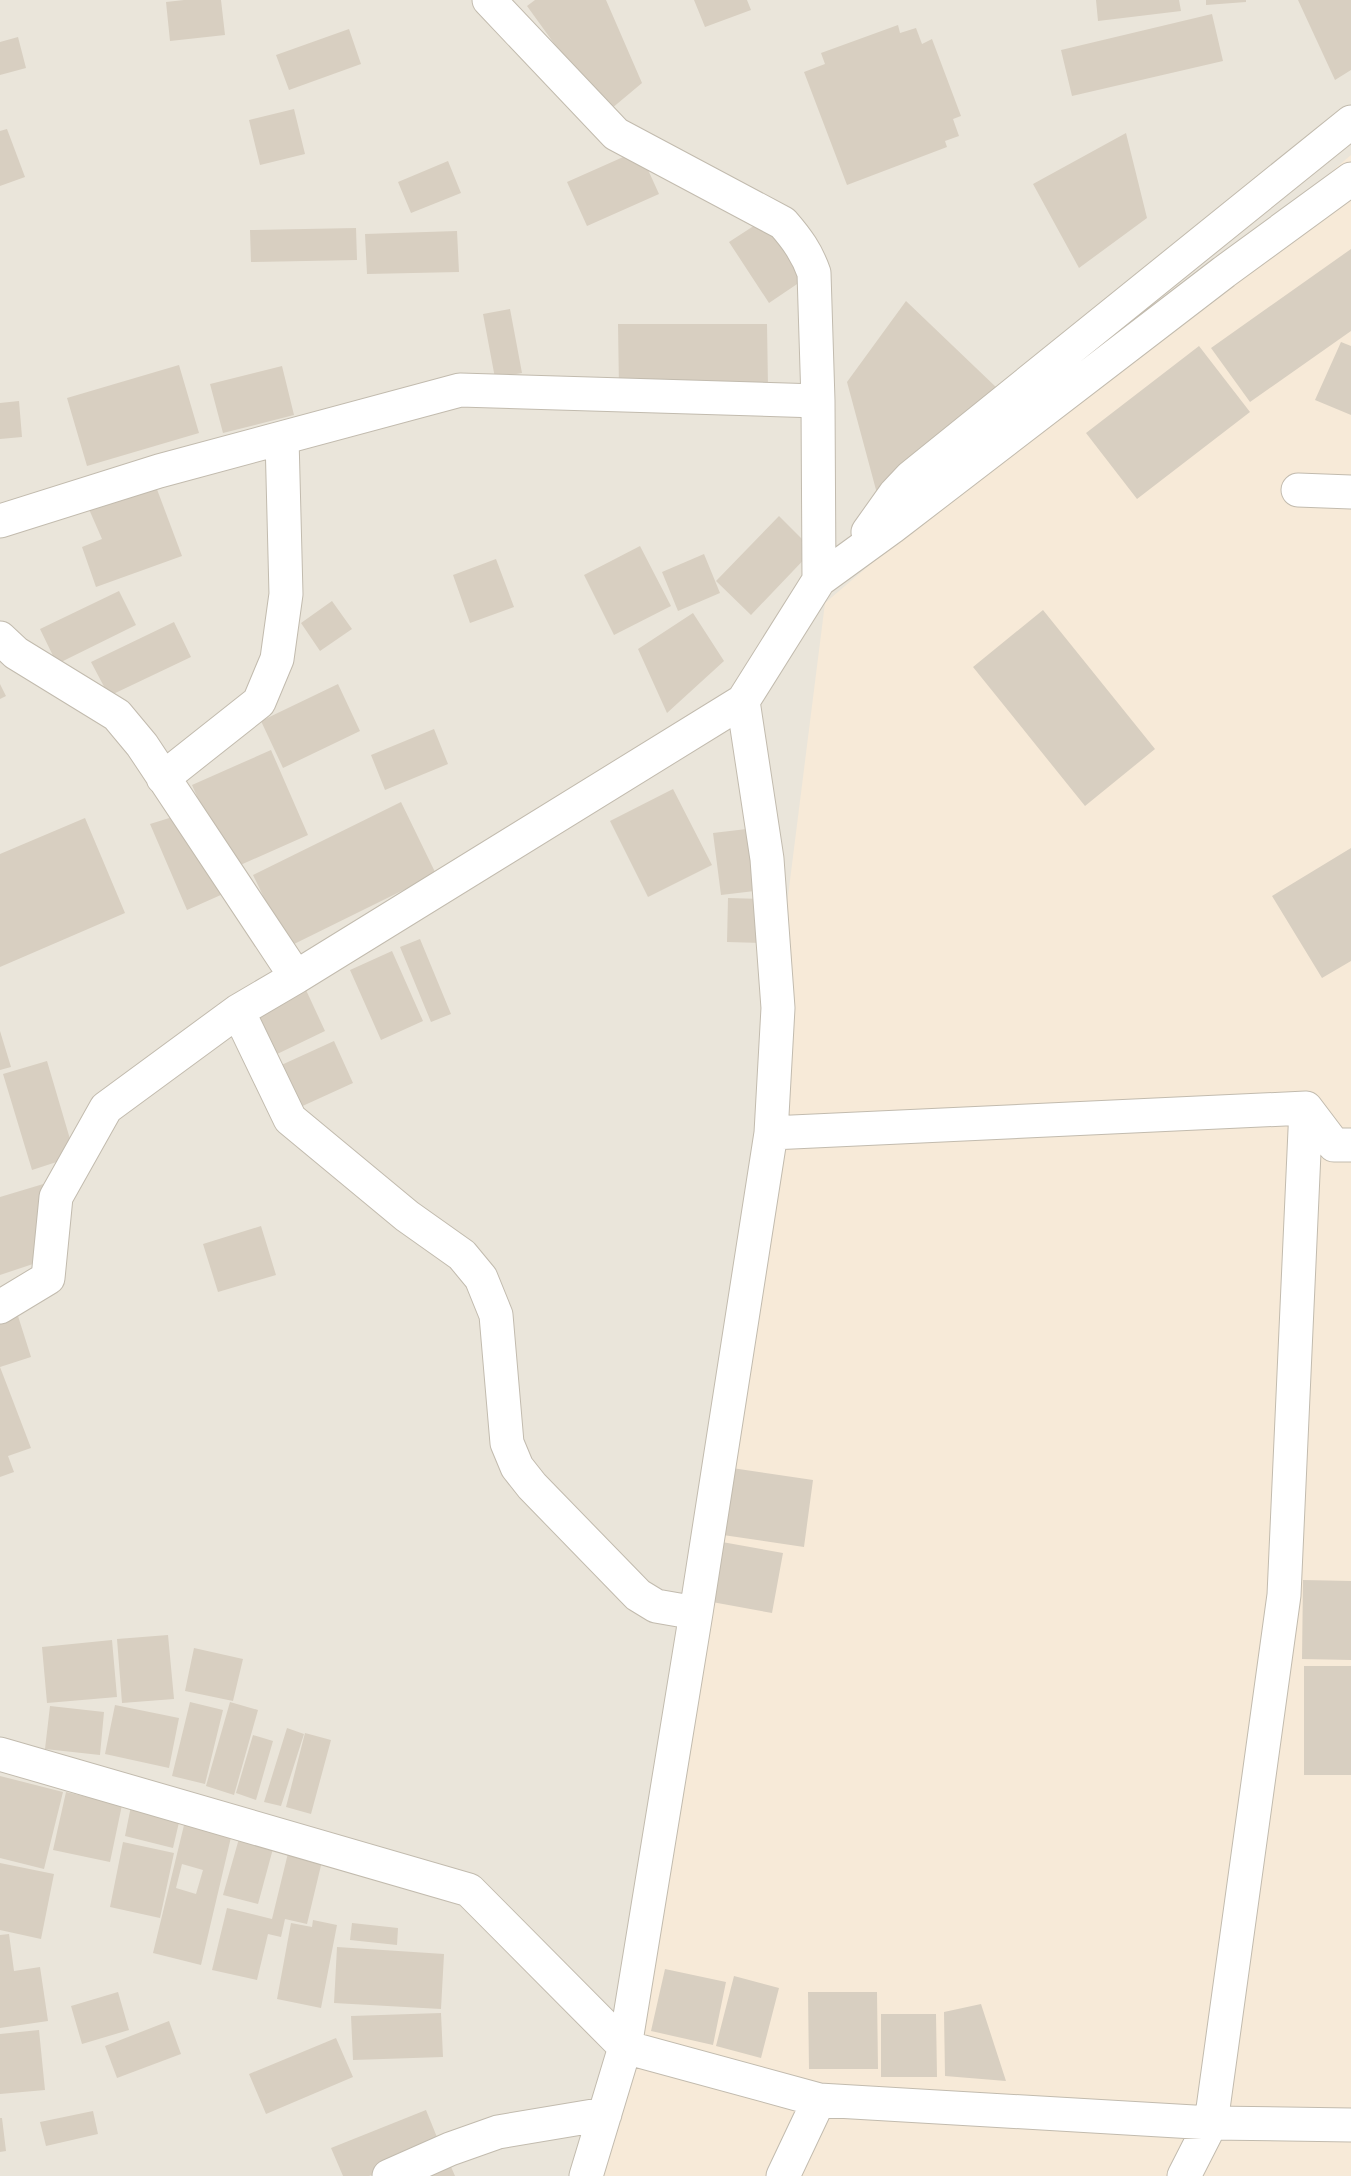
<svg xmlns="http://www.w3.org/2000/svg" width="1351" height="2176" viewBox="0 0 1351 2176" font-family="'Titillium Web',sans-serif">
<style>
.residential{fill:#eae5da}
.commercial{fill:#f7ead8}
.building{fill:#d8cfc1;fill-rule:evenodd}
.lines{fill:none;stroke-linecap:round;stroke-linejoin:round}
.minor-casing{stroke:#c2bbae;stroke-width:35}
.minor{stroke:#fff;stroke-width:33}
</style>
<rect width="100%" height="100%" fill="#f6f3ec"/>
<!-- residential -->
<path class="residential" d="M0 0H1351V2176H0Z"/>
<!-- commercial -->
<path class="commercial" d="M1351 155V2176H583L628 2050 775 999 825 603Z"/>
<!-- building -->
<path class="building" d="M184 0H221L225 35 170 41 166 2Z
M535 0H606L642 83 605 114 527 6Z
M694 0H747L751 10 705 27Z
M1096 0H1179L1181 11 1098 21Z
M1206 0H1246V2L1206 5Z
M1298 0H1351V70L1335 80Z
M1212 14 1223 61 1072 96 1061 50Z
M898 25 900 33 916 28 922 44 932 39 961 116 953 119 959 136 945 141 947 147 847 185 804 72 825 64 821 53Z
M349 29 361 64 289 90 276 55Z
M18 37 26 68 0 75V42Z
M294 109 305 154 260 165 249 120Z
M7 129 25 177 0 186V131Z
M1126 133 1147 218 1079 268 1033 184Z
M639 150 659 194 587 226 567 182Z
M448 161 461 193 411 213 398 182Z
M766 218 806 278 769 303 729 242Z
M356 228 357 260 251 262 250 230Z
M457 231 459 272 367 274 365 234Z
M1351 249V331L1250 402 1211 348Z
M906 301 998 389 879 501 847 382Z
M510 309 522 373 495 378 483 314Z
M618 324H767L768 387 619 388Z
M1341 342 1351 346V415L1315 400Z
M1199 346 1250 412 1137 499 1086 433Z
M179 365 199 433 87 466 67 398Z
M282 366 294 415 223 433 210 384Z
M19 401 22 437 0 439V403Z
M155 484 182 556 96 587 82 547 102 539 88 507Z
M779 516 813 550 751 615 716 581Z
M640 546 671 606 614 635 584 575Z
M704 554 720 593 678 611 662 572Z
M496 559 514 607 470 623 453 575Z
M119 591 136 625 57 664 40 629Z
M332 601 352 629 320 651 301 623Z
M1043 610 1155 749 1085 806 973 667Z
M693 613 724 661 667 713 638 649Z
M174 622 191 657 109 696 91 662Z
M0 684 6 696 0 699Z
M338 684 360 731 283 768 261 721Z
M434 729 448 764 385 790 371 755Z
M271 750 308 835 229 870 192 785Z
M673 789 712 865 648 897 610 821Z
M401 802 436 874 288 947 253 875Z
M179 815 223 894 187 910 150 824Z
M85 818 125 913 0 967V854Z
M755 828 763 890 721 895 713 833Z
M1351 848V961L1322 978 1272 896Z
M728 898 763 899 762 943 727 942Z
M420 939 451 1014 431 1022 400 947Z
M392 951 423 1021 381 1040 350 970Z
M306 990 325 1031 273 1056 253 1016Z
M0 1031 11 1067 0 1070Z
M334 1041 353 1083 296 1109 277 1067Z
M47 1061 75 1156 32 1170 3 1074Z
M50 1182 39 1262 0 1275V1197Z
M261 1226 276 1275 218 1292 203 1244Z
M18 1316 31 1357 0 1367 31 1448 8 1456 14 1472 0 1477V1322Z
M732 1468 813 1480 804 1547 723 1535Z
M722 1542 783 1553 772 1613 712 1602Z
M1303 1580 1351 1581V1660L1302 1659Z
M168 1635 174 1699 122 1703 117 1639Z
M112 1640 117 1697 47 1703 42 1647Z
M194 1648 243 1659 233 1701 185 1691Z
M1304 1666H1351V1775H1304Z
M190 1702 223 1710 205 1784 172 1776Z
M230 1702 258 1710 234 1795 206 1786Z
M115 1705 179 1718 169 1768 105 1754Z
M50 1706 104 1712 100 1755 45 1749Z
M287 1728 304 1734 281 1806 264 1802Z
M305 1733 331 1740 311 1814 286 1807Z
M253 1735 273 1741 256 1800 236 1793Z
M0 1776 63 1792 44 1869 0 1858Z
M66 1792 122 1805 110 1862 53 1850Z
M131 1806 180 1818 173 1848 125 1836Z
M185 1821 232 1833 201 1965 153 1953ZM182 1864 203 1870 196 1894 176 1888Z
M240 1835 274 1845 258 1904 223 1895Z
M123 1842 174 1853 160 1918 110 1907Z
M289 1849 323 1857 307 1924 285 1919 281 1937 268 1934 257 1980 212 1970 227 1908 272 1919Z
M0 1863 54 1874 41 1939 0 1930Z
M313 1920 337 1925 321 2008 277 1999 291 1923 312 1927Z
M352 1923 398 1928 397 1945 350 1940Z
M9 1934 14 1971 40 1967 48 2021 0 2028V1935Z
M337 1947 444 1954 441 2009 334 2003Z
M665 1969 726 1982 713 2045 651 2031Z
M734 1976 779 1988 761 2058 716 2046Z
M118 1992 129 2030 82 2044 71 2006Z
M808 1992H877L878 2069H809Z
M981 2004 1006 2081 945 2076 944 2012Z
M441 2013 443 2057 353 2060 351 2016Z
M881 2014H936L937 2077H881Z
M169 2021 181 2054 117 2078 105 2046Z
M39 2030 45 2090 0 2094V2034Z
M336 2038 353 2077 266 2114 249 2074Z
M426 2110 441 2147 369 2176H343L331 2148Z
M93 2111 98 2134 46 2146 40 2122Z
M0 2118H2L6 2151 0 2152Z
M446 2155 455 2176H396Z"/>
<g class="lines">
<defs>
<path id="minor" d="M489 0 616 134 783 223C797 239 807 253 814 273L818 401
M1298 490 1351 492
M0 521 159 471 460 390 818 401 819 580
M868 532 895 494 911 477 1351 122
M0 638 16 653 117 715 142 745 296 977
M163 778 259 702 277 659 286 594 282 438
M238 1011 290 1119 407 1216 462 1255 481 1278 496 1315 507 1443 517 1467 532 1486 638 1595 656 1606 696 1613
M771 1133 1306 1108 1334 1145H1351
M0 1307 48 1278 56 1197 106 1108 238 1011 296 977 743 701
M0 1754 469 1890 625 2047 819 2100 1211 2123 1351 2125
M389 2176 450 2149 498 2132 605 2114
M586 2176 625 2047 696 1613 771 1133 778 1008 767 859 743 701 819 580 892 527 1224 272 1351 179
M783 2176 819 2100
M1184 2176 1211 2123 1284 1595 1306 1108"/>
</defs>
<!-- minor casing -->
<use href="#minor" class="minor-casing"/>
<!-- minor -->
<use href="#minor" class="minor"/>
</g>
</svg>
